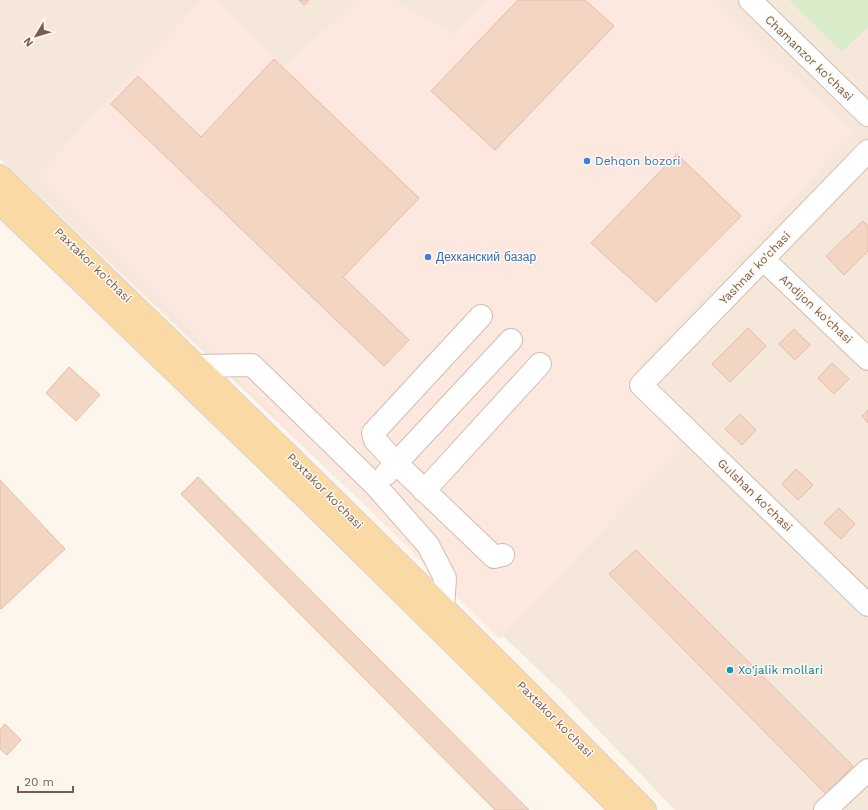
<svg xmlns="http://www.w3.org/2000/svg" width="868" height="810" viewBox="0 0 868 810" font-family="'Work Sans',sans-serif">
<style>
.residential{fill:#f5e8da}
.commercial{fill:#fde8e0}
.green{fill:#d8ecc9}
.building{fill:#f3d5c3;stroke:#e6bba3}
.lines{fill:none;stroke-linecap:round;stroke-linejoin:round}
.minor-casing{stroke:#d1beb0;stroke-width:24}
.major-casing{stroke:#dad1cd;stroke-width:24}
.minor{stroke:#fff;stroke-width:22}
.major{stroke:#fbd9a5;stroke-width:22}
.shop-dot{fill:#3f7fe0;stroke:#fffaf3;stroke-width:1.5}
.culture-dot{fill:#0f9aa8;stroke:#fffaf3;stroke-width:1.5}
.labels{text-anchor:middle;stroke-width:3;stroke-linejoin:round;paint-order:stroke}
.street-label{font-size:12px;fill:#7a5c4d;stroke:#fffaf3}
.shop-label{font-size:12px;fill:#366cbe;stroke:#fffaf3;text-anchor:start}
.culture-label{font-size:12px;fill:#0d838f;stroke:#fffaf3;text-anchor:start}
</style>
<rect width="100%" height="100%" fill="#fdf6ec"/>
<!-- residential -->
<path class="residential" d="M0 0H868V810H675L560 690 0 159Z"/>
<!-- commercial -->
<path class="commercial" d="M201 0H215L284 67 356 0H394L455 34 488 0H714L854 133 639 366 682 449 499 639 36 176Z"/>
<!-- green -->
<path class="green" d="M789 0H868V27L842 52Z"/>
<!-- building -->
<path class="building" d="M299 0H309L304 5Z
M518 0H585L614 26 495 150 431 91Z
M274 59 419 198 343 277 409 340 384 366 111 104 138 76 201 137Z
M677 154 741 216 656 302 591 243Z
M863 221 868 226V251L844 275 826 256Z
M748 328 766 346 730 382 712 364Z
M794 329 810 345 795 360 779 344Z
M832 363 849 379 834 394 818 378Z
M69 367 100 395 76 421 46 393Z
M868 410V423L862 416Z
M740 414 756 430 742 445 725 429Z
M796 469 813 485 798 500 782 484Z
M198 477 529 810H495L181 494Z
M0 480 65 549 1 609 0 608Z
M839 508 855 524 841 539 824 523Z
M636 550 853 766 826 794 609 574Z
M5 724 21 740 7 755 0 749V730Z"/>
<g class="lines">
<defs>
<path id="minor" d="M750 0 868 115
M868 151 641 385 868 605
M764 260 868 359
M481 316 373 433 375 440 396 463 494 557 503 555
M197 366 252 365 376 486 428 545 445 578 443 607
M386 474 511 340
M424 491 540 364
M825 810 868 770"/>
<path id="major" d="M0 176C217 385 434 595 645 810
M0 203 308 500 622 810"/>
</defs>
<!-- minor casing -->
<use href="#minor" class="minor-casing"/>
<!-- major casing -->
<use href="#major" class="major-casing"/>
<!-- minor -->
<use href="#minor" class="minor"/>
<!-- major -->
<use href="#major" class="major"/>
</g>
<!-- markers -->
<g class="shop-dot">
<circle cx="587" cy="161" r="4"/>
<circle cx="428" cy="257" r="4"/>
</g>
<circle class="culture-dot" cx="730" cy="670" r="4"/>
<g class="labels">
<!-- street labels -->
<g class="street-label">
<text transform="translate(809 58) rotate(44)" y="4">Chamanzor ko'chasi</text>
<text transform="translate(93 265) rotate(44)" y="4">Paxtakor ko'chasi</text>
<text transform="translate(755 268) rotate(-46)" y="4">Yashnar ko'chasi</text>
<text transform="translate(816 309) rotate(43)" y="4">Andijon ko'chasi</text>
<text transform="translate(325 491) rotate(45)" y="4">Paxtakor ko'chasi</text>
<text transform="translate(755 495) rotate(44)" y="4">Gulshan ko'chasi</text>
<text transform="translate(555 719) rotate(45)" y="4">Paxtakor ko'chasi</text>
</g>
<!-- shop labels -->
<g class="shop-label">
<text x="595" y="165">Dehqon bozori</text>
<text x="436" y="261">Дехканский базар</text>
</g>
<!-- culture labels -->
<g class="culture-label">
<text x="738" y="674">Xo'jalik mollari</text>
</g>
</g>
<!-- north arrow -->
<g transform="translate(36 36) rotate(232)" stroke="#fffaf3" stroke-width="3" paint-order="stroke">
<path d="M0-3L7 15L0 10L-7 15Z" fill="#7a5c4d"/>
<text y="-6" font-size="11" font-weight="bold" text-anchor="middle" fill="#7a5c4d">N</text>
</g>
<!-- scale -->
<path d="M18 786v6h55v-6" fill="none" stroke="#7a5c4d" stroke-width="2"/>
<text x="24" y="786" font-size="12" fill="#7a5c4d" stroke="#fffaf3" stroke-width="3" paint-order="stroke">20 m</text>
</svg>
